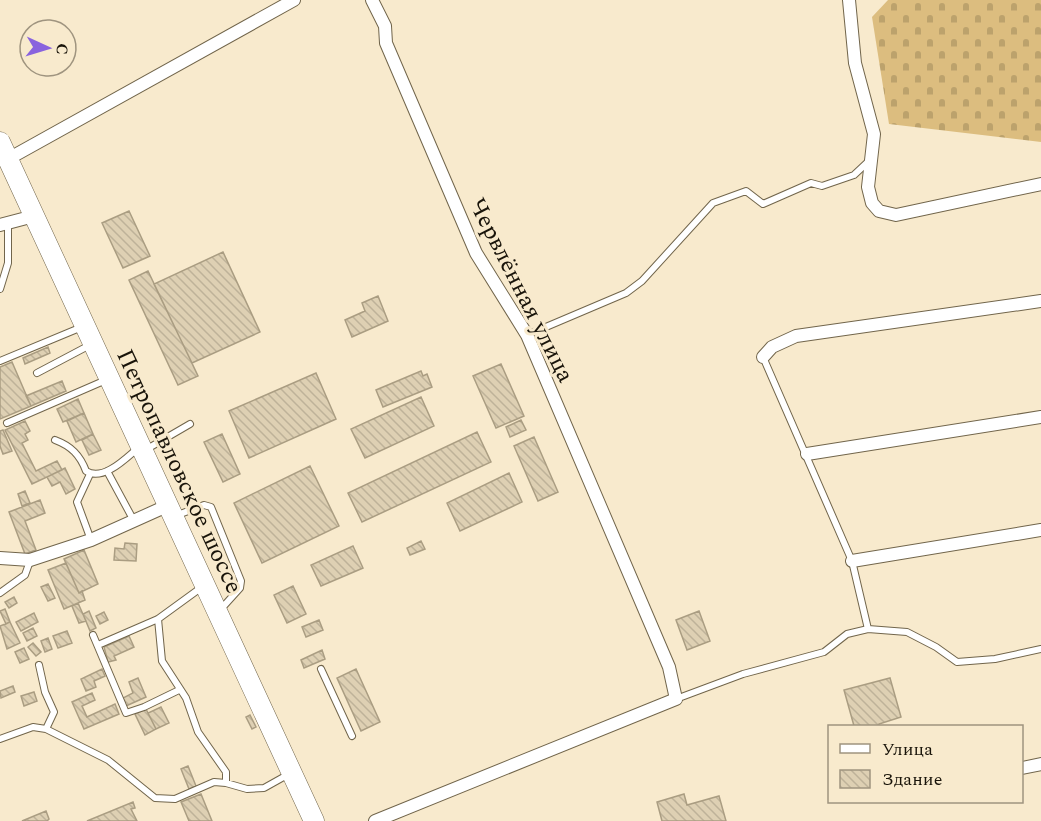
<svg xmlns="http://www.w3.org/2000/svg" width="1041" height="821" viewBox="0 0 1041 821" font-family="Spectral,serif">
<style>
.cemetery{fill:url(#cemetery-stones)}
.building{fill:url(#building-back-hatch);stroke:#aa9d82;stroke-width:1.5}
.lines{fill:none;stroke-linecap:round;stroke-linejoin:round}
.lane-casing{stroke:#71654b;stroke-width:8}
.street-casing{stroke:#71654b;stroke-width:14}
.primary-casing{stroke:#71654b;stroke-width:21}
.lane{stroke:#fff;stroke-width:6}
.street{stroke:#fff;stroke-width:12}
.primary{stroke:#fff;stroke-width:20}
.labels{text-anchor:middle;stroke-width:6;stroke-linejoin:round;paint-order:stroke}
.street-label{font-size:24px;fill:#19140a;stroke:#f8eacd}
</style>
<defs>
<pattern id="cemetery-stones" width="16" height="16" patternUnits="userSpaceOnUse" patternTransform="scale(1.5)"><rect width="16" height="16" fill="#dcbd7f"/><path d="M2 7V4a2 2 0 0 1 4 0v3zM10 15v-3a2 2 0 0 1 4 0v3z" fill="#bca26c"/></pattern>
<pattern id="building-back-hatch" width="6" height="6" patternUnits="userSpaceOnUse" patternTransform="scale(1.5)"><rect width="6" height="6" fill="#ded0b3"/><path d="M-1 5l2 2M0 0l6 6M5-1l2 2" fill="none" stroke="#beb299"/></pattern>
</defs>
<rect width="100%" height="100%" fill="#f8eacd"/>
<!-- cemetery -->
<path class="cemetery" d="M888 0H1041V142L889 124 872 17Z"/>
<!-- building -->
<path class="building" d="M129 211 150 256 123 268 102 223Z
M223 252 260 332 192 363 154 284Z
M148 271 198 376 178 385 129 280Z
M378 296 388 321 352 337 345 320 365 311 362 303Z
M48 347 50 353 25 364 23 358Z
M12 362 31 406 0 419V367Z
M501 364 524 416 496 428 473 376Z
M421 371 423 376 427 374 432 387 383 407 376 390Z
M316 373 336 419 249 458 229 411Z
M62 381 66 391 31 406 26 396Z
M421 397 434 426 365 458 351 429Z
M78 399 84 413 63 422 57 409Z
M84 413 93 434 76 442 67 421Z
M521 420 526 430 510 437 506 427Z
M25 421 30 431 25 434 28 440 22 443 36 471 57 461 62 470 32 484 5 430Z
M3 430 12 451 3 454 0 446V431Z
M477 432 491 462 362 522 348 493Z
M93 434 101 450 89 455 82 440Z
M222 434 240 474 223 482 204 442Z
M534 437 558 492 538 501 514 446Z
M310 466 339 526 262 563 234 503Z
M65 468 75 489 66 494 60 482 52 486 47 477Z
M509 473 522 502 460 531 447 503Z
M25 491 30 503 22 506 18 494Z
M40 500 45 513 25 521 36 550 25 554 9 512Z
M421 541 425 549 410 555 407 548Z
M125 543 137 544 136 561 114 560 115 548 124 549Z
M353 546 363 568 321 586 311 565Z
M84 550 98 584 79 593 64 559Z
M66 563 79 593 82 591 85 600 64 609 48 570Z
M48 584 55 598 48 601 41 587Z
M293 586 306 614 287 623 274 595Z
M14 597 17 603 9 608 5 602Z
M78 603 86 621 79 623 72 606Z
M5 609 10 622 6 624 0 611Z
M89 611 96 628 90 631 83 614Z
M699 611 710 641 687 650 676 620Z
M104 612 108 620 100 624 96 616Z
M34 613 38 622 21 631 16 622Z
M319 620 323 630 306 637 302 627Z
M10 622 20 643 7 649 0 626Z
M33 628 37 636 27 641 23 633Z
M67 631 72 643 58 648 53 636Z
M129 636 134 647 114 656 116 660 108 662 104 647Z
M48 638 52 649 45 652 41 641Z
M33 643 41 652 36 656 28 647Z
M24 648 29 659 20 663 15 652Z
M322 650 325 659 304 668 301 660Z
M102 669 105 676 94 681 96 687 86 691 81 679Z
M356 669 380 722 361 731 337 678Z
M138 678 146 697 126 706 123 698 133 693 129 682Z
M890 678 901 717 879 724V726H854L844 690Z
M13 686 15 692 1 698 0 691Z
M34 692 37 701 24 706 21 696Z
M92 693 95 700 82 706 87 717 115 704 119 714 84 729 72 702Z
M161 707 169 723 156 729 148 713Z
M146 709 156 729 145 735 135 714Z
M250 715 256 727 252 729 246 717Z
M188 766 196 786 189 789 181 769Z
M201 794 212 821H189L181 802Z
M684 794 687 805 719 796 726 821H662L657 802Z
M133 802 135 808 131 809 137 821H87Z
M46 811 49 819 47 821H22Z"/>
<g class="lines">
<defs>
<path id="lane" d="M0 289 8 263V224
M527 335 626 293 642 281 713 203 746 191 763 204 811 183 822 186 854 175 870 160
M763 357 852 561 868 629
M0 361 82 327
M37 373 90 345
M7 423 106 380
M55 440C71 446 80 455 86 471 103 482 126 458 138 448
M147 449 190 424
M107 471 134 521
M90 474 77 502 91 540
M175 516 204 505 211 507 241 581 240 588 221 609
M0 593 25 575 30 561
M158 619 162 661 186 698 198 732 226 772V783
M93 635 126 713 144 707 179 690
M98 645 158 619 202 587
M39 665 45 692 54 712 46 729
M321 669 352 736
M676 699 743 674 824 652 847 634 868 629 907 632 936 647 957 662 995 659 1041 649
M0 739 33 727 46 729 108 760 155 798 175 799 214 782 226 783 247 789 264 788 289 774"/>
<path id="street" d="M372 0 385 26 386 43 476 253 527 335 669 667 676 699 375 821
M849 0 855 63 874 134 868 187 872 203 879 211 896 215 1041 184
M8 159 294 0
M0 225 34 216
M763 357 772 347 796 336 1041 301
M807 454 1041 417
M0 558 30 560 91 540 169 505
M852 561 1041 530
M1022 768 1041 764"/>
<path id="primary" d="M0 142 314 821"/>
</defs>
<!-- lane casing -->
<use href="#lane" class="lane-casing"/>
<!-- street casing -->
<use href="#street" class="street-casing"/>
<!-- primary casing -->
<use href="#primary" class="primary-casing"/>
<!-- lane -->
<use href="#lane" class="lane"/>
<!-- street -->
<use href="#street" class="street"/>
<!-- primary -->
<use href="#primary" class="primary"/>
</g>
<g class="labels">
<!-- street labels -->
<g class="street-label">
<text transform="translate(522 290) rotate(63)" y="8">Червлённая улица</text>
<text transform="translate(180 471) rotate(65)" y="8">Петропавловское шоссе</text>
</g>
</g>
<!-- legend -->
<rect x="828" y="725" width="195" height="78" fill="#f8eacd" stroke="#9f947f" stroke-width="1.5"/>
<rect x="840" y="744" width="30" height="9" fill="#ffffff" stroke="#9f947f" stroke-width="1.5"/>
<text x="882" y="755" font-size="18" fill="#19140a">Улица</text>
<rect x="840" y="770" width="30" height="18" fill="url(#building-back-hatch)" stroke="#9f947f" stroke-width="1.5"/>
<text x="882" y="785" font-size="18" fill="#19140a">Здание</text>
<!-- north arrow -->
<g transform="translate(48 48) rotate(94)"><circle r="28" fill="#f8eacd" stroke="#9f947f" stroke-width="1.5"/>
<path d="M0-4.5L10 22L0 15L-10 22Z" fill="#8963de"/>
<text y="-9" font-size="16" font-weight="bold" text-anchor="middle" fill="#19140a">С</text>
</g>
</svg>
